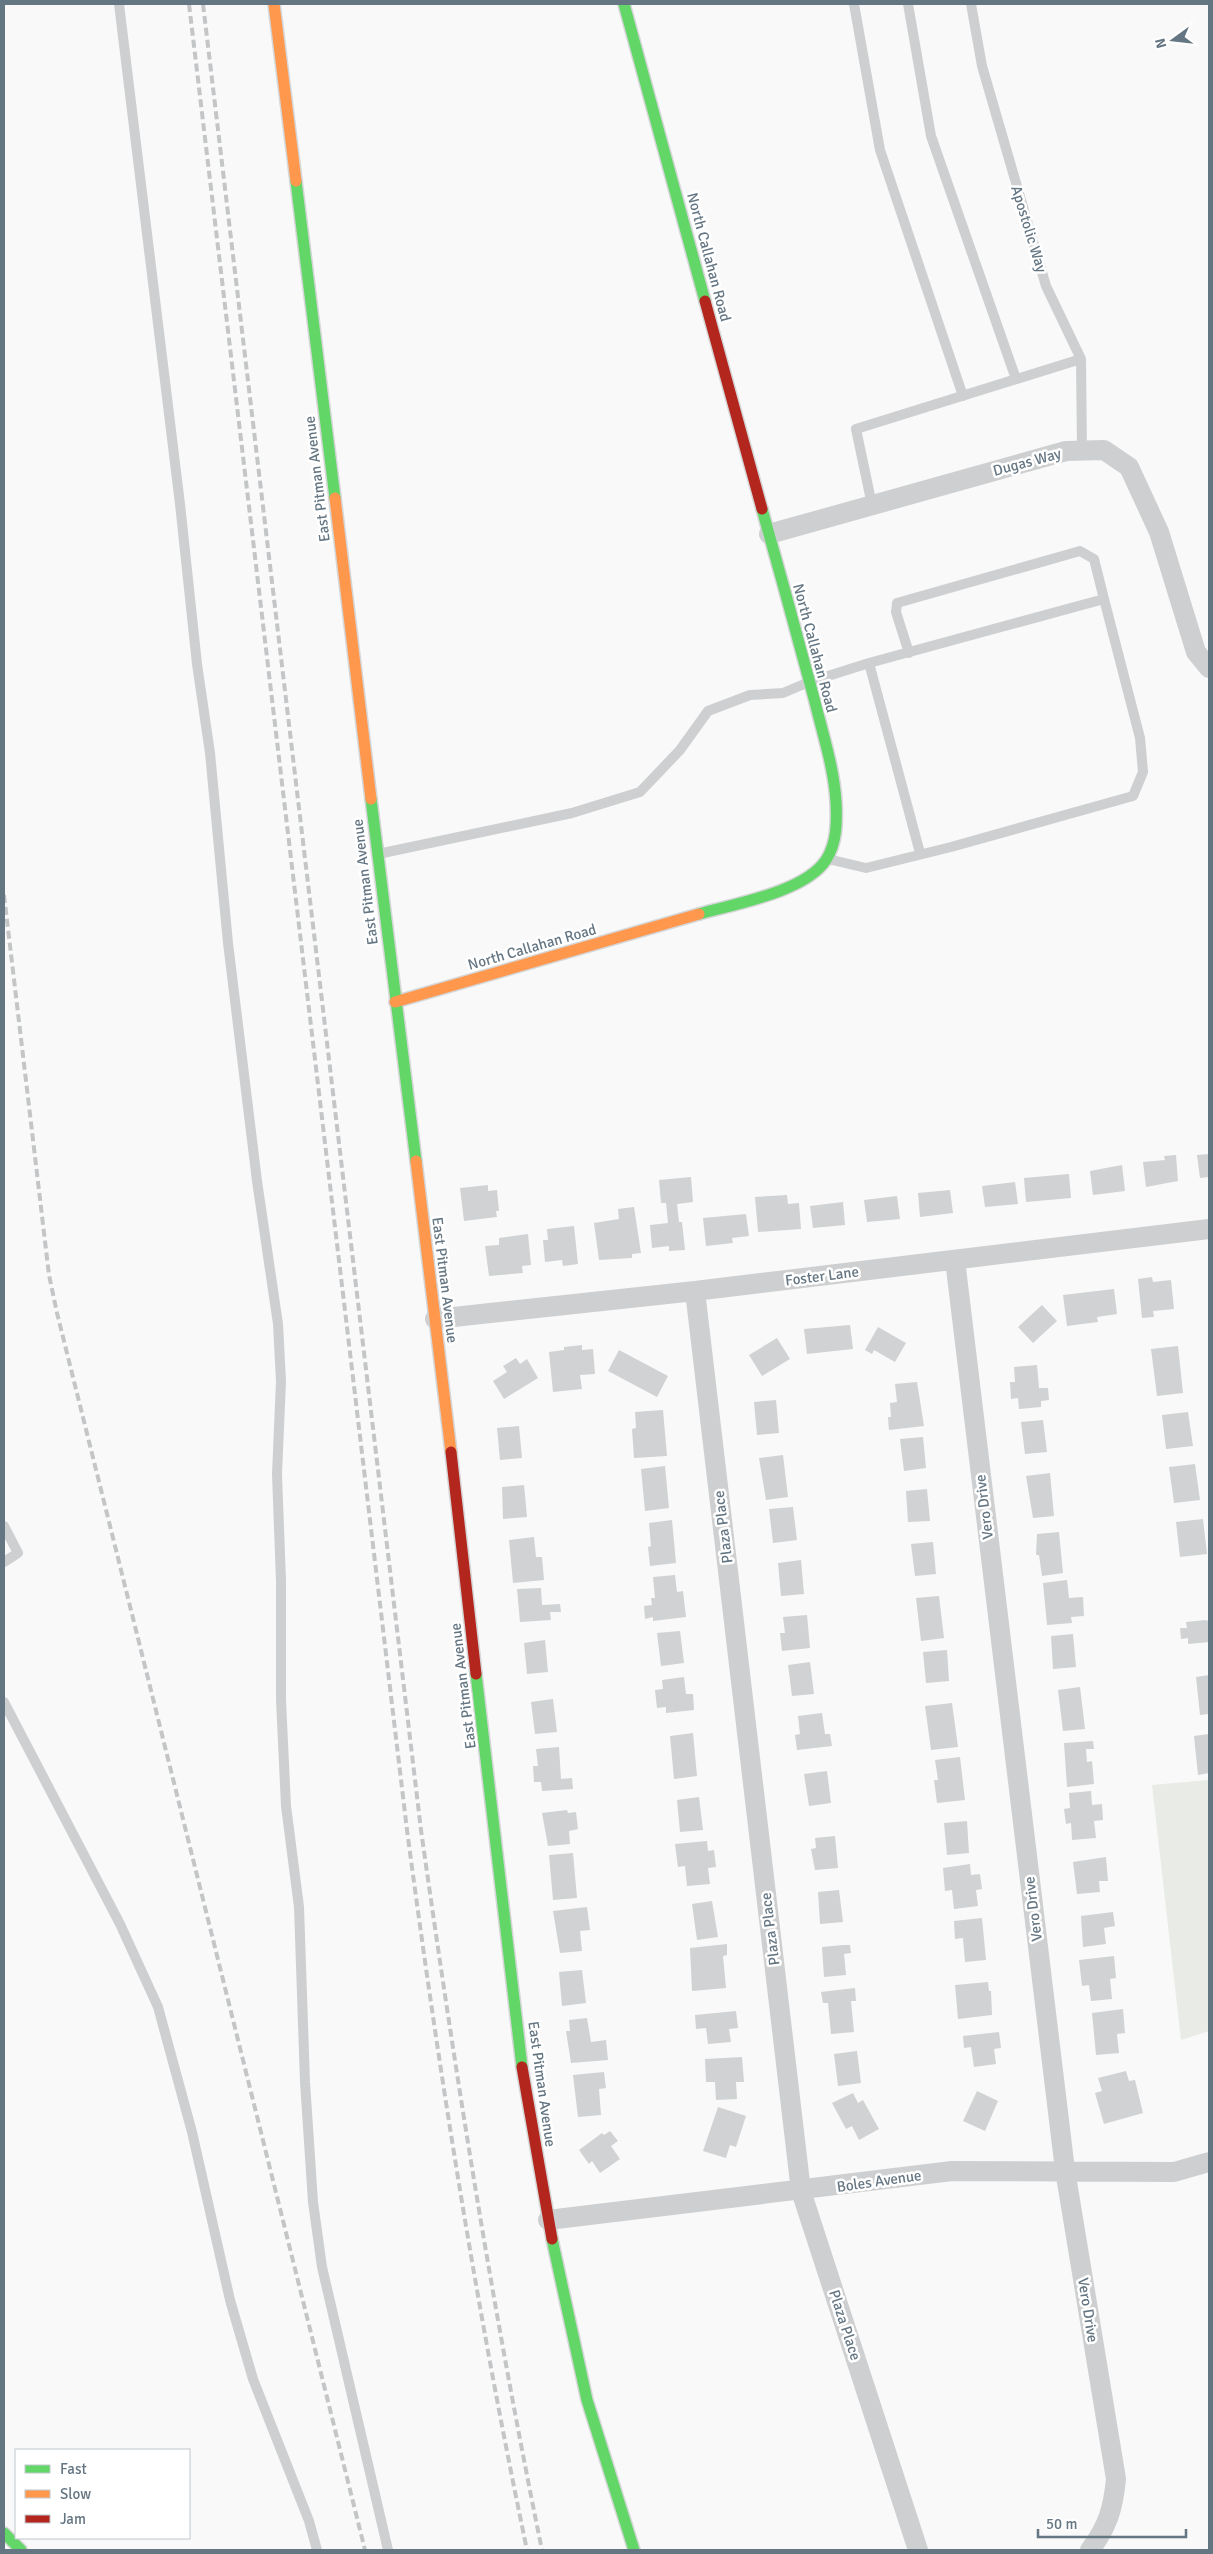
<svg xmlns="http://www.w3.org/2000/svg" width="1213" height="2554" viewBox="0 0 1213 2554" font-family="Signika,sans-serif">
<style>
.green{fill:#e8ebe6}
.building{fill:#d0d2d3}
.lines{fill:none;stroke-linecap:round;stroke-linejoin:round}
.fast-casing{stroke:#d5d6d7;stroke-width:14}
.slow-casing{stroke:#d5d6d7;stroke-width:14}
.jam-casing{stroke:#d5d6d7;stroke-width:14}
.lane{stroke:#cecfd0;stroke-width:10}
.street{stroke:#cecfd0;stroke-width:20}
.fast{stroke:#63d668;stroke-width:11}
.slow{stroke:#ff974d;stroke-width:11}
.jam{stroke:#b3261e;stroke-width:11}
.rail{stroke:#c3c5c6;stroke-width:4;stroke-dasharray:8 4;stroke-linecap:butt}
.labels{text-anchor:middle;stroke-width:5;stroke-linejoin:round;paint-order:stroke}
.street-label{font-size:15px;fill:#657683;stroke:#fff}
</style>
<rect width="100%" height="100%" fill="#f9f9f9"/>
<!-- green -->
<path class="green" d="M1209 1780V2031L1181 2040 1152 1785Z"/>
<!-- building -->
<path class="building" d="M1209 1154V1177L1200 1178 1197 1155Z
M1176 1155 1178 1181 1146 1187 1143 1162 1165 1160 1164 1156Z
M1122 1165 1125 1191 1093 1195 1090 1171Z
M1069 1174 1071 1198 1026 1202 1024 1178Z
M691 1177 693 1202 677 1204 679 1222H682L685 1250 669 1251V1246L652 1248 650 1225 668 1223 666 1203H661L659 1180Z
M1015 1182 1018 1204 985 1207 982 1186Z
M488 1185V1191L497 1190 499 1211H496L497 1217 464 1221 460 1188Z
M950 1190 953 1213 920 1217 918 1193Z
M787 1195 788 1204 799 1203 801 1229 758 1232 755 1197Z
M897 1196 900 1219 867 1222 864 1200Z
M843 1202 845 1225 813 1228 810 1206Z
M634 1207 641 1253 632 1254V1258L599 1260 594 1223 619 1219 618 1209Z
M746 1214 749 1236 732 1238 733 1243 706 1246 703 1218Z
M574 1226 578 1264 563 1266 562 1260 545 1262 543 1240H548L547 1229Z
M528 1234 531 1265 522 1266 523 1273 489 1276 485 1246 499 1245V1238Z
M1152 1277 1153 1282 1171 1280 1174 1309 1153 1311 1154 1317 1142 1318 1138 1279Z
M1114 1289 1117 1314 1097 1317 1098 1322 1067 1326 1063 1295Z
M1042 1305 1057 1321 1033 1343 1018 1327Z
M850 1325 853 1349 807 1354 804 1329Z
M878 1327 906 1343 895 1362 874 1350 872 1354 865 1350Z
M777 1338 790 1359 762 1376 749 1355Z
M582 1345V1350L593 1349 595 1374 580 1375 582 1389 553 1392 549 1352 564 1350V1347Z
M1178 1346 1183 1393 1157 1396 1151 1349Z
M619 1350 668 1376 657 1397 608 1371Z
M516 1358 520 1364 527 1359 538 1378 504 1399 493 1381 507 1372 503 1366Z
M1037 1365 1039 1388H1048L1049 1400 1041 1401V1407L1019 1409 1018 1398 1011 1399 1010 1382H1015L1014 1367Z
M917 1382 924 1426 889 1430 888 1417H891L890 1403 897 1402 895 1384Z
M776 1400 779 1433 757 1435 754 1402Z
M663 1410 667 1456 634 1458 632 1429 636 1428 635 1412Z
M1188 1412 1193 1446 1166 1449 1162 1415Z
M1043 1420 1047 1452 1025 1454 1021 1422Z
M519 1426 522 1458 500 1460 497 1428Z
M923 1437 926 1468 904 1471 900 1439Z
M783 1455 788 1497 766 1500 759 1458Z
M1195 1464 1200 1500 1174 1503 1169 1467Z
M665 1466 669 1508 645 1511 641 1469Z
M1050 1473 1054 1516 1033 1518 1026 1476Z
M524 1485 527 1517 503 1519 502 1487Z
M927 1489 930 1521 908 1522 906 1491Z
M793 1507 797 1540 773 1543 769 1509Z
M1203 1519 1207 1554 1180 1557 1176 1522Z
M672 1520 676 1563 650 1566 648 1547 651 1546 649 1523Z
M1059 1532 1063 1573 1042 1576 1039 1555H1036L1037 1534Z
M534 1537 536 1557H542L544 1580 513 1583 509 1540Z
M933 1542 936 1574 915 1576 911 1544Z
M801 1560 804 1594 781 1596 778 1563Z
M675 1575 677 1592 683 1591 686 1617 653 1621V1617L645 1619 644 1606 652 1605 651 1598H655L653 1577Z
M1067 1580 1069 1598 1083 1597 1084 1616 1071 1617 1072 1623 1047 1625 1043 1583Z
M541 1588 542 1605 560 1604 561 1612H550L551 1620 520 1622 517 1589Z
M939 1596 944 1638 921 1641 916 1598Z
M807 1615 810 1648 782 1651 780 1633H785L783 1617Z
M1205 1620 1209 1621V1642L1188 1644V1638L1181 1639 1180 1628H1187L1186 1622Z
M680 1631 684 1663 661 1666 657 1633Z
M1073 1634 1076 1667 1053 1669 1051 1636Z
M545 1640 548 1672 527 1674 524 1643Z
M947 1650 949 1681 926 1683 923 1652Z
M810 1662 814 1694 792 1696 788 1665Z
M1209 1675V1714L1200 1715 1196 1677Z
M684 1677 686 1694H693L694 1710 666 1713V1707L657 1708 655 1690 663 1689 662 1680Z
M1080 1687 1085 1729 1063 1731 1058 1690Z
M553 1699 557 1732 535 1734 531 1702Z
M952 1703 958 1747 931 1750 925 1706Z
M822 1713 825 1734H830L832 1746 797 1750 795 1735 800 1734 798 1716Z
M693 1733 697 1776 674 1779 670 1736Z
M1209 1734V1773L1198 1775 1194 1736Z
M1093 1741 1094 1749H1086L1087 1762 1092 1761 1094 1784 1067 1787 1064 1743Z
M559 1747 561 1779 572 1778 573 1789 542 1791 541 1782H534L533 1766H538L536 1749Z
M960 1757 965 1800 937 1803 934 1780H938L935 1760Z
M827 1771 831 1803 809 1806 804 1774Z
M1091 1791 1092 1805 1102 1804 1103 1820 1094 1821 1096 1838 1072 1840 1071 1823 1066 1824 1064 1809 1070 1808 1069 1793Z
M699 1797 703 1830 680 1832 677 1800Z
M567 1810 568 1813 576 1812 578 1829 569 1831 570 1844 548 1846 542 1813Z
M967 1821 969 1853 947 1855 944 1823Z
M835 1836 838 1868 815 1870 811 1849 816 1848 815 1838Z
M707 1841 708 1851 714 1850 716 1867 708 1868 710 1884 687 1886 685 1866 678 1867 675 1844Z
M573 1853 577 1898 553 1900 549 1855Z
M1106 1857 1108 1881H1099L1100 1892 1077 1894 1073 1862Z
M970 1864 971 1875 980 1874 982 1889 976 1890 978 1906 954 1909 952 1890 945 1891 943 1868Z
M839 1890 843 1922 820 1924 818 1892Z
M712 1901 718 1937 697 1940 692 1904Z
M587 1907 590 1930 580 1931 582 1951 560 1953 553 1911Z
M1113 1912 1115 1926 1104 1928 1106 1944 1083 1947 1081 1916Z
M982 1918 986 1960 965 1962 963 1938 955 1939 954 1921Z
M727 1944V1955L723 1956 726 1988 692 1991 690 1948Z
M843 1945H850L851 1953 844 1954 846 1975 824 1977 822 1947Z
M1114 1956 1116 1978 1110 1979 1112 1999 1091 2001 1089 1985 1082 1986 1079 1960Z
M582 1970 586 2003 562 2006 559 1972Z
M988 1982 989 1991H991L992 2015 958 2019 955 1985Z
M855 1988 856 2001H851L854 2032 831 2034 828 2003H823L821 1992Z
M1123 2009 1125 2033 1117 2034 1119 2053 1096 2055 1092 2013Z
M736 2011 738 2028 729 2029 731 2042 708 2044 706 2028 696 2029 695 2015Z
M587 2018 591 2042 606 2040 608 2060 571 2063 566 2031H570L569 2020Z
M999 2032 1001 2048 994 2049 996 2064 974 2067 971 2047 964 2048 963 2036Z
M857 2051 861 2083 838 2086 834 2054Z
M742 2057 744 2082H736L737 2099 716 2100 715 2082H706L705 2059Z
M1126 2071 1129 2081 1135 2080 1143 2113 1104 2124 1095 2093 1102 2091 1098 2078Z
M604 2072 606 2088 599 2089 601 2115 578 2117 573 2075Z
M977 2091 998 2101 985 2131 963 2121Z
M853 2093 858 2103 863 2100 879 2129 859 2140 852 2126 846 2129 832 2103Z
M718 2107 746 2116 736 2147 730 2145 726 2158 703 2151Z
M610 2131 618 2141 611 2146 620 2159 600 2173 592 2161 589 2164 579 2150 602 2133 604 2135Z"/>
<g class="lines">
<defs>
<path id="fast" d="M624 4 705 301
M296 181 335 498
M371 799 416 1161
M699 914C734 904 805 892 826 860 837 843 837 822 836 802 834 768 823 735 815 702 798 638 780 573 762 509
M476 1674 522 2067
M552 2239 587 2400 634 2550
M4 2533 21 2550"/>
<path id="slow" d="M274 4 296 181
M335 498 371 799
M395 1002 699 914
M416 1161 451 1452"/>
<path id="jam" d="M705 301 762 509
M451 1452 476 1674
M522 2067 552 2239"/>
</defs>
<!-- fast casing -->
<use href="#fast" class="fast-casing"/>
<!-- slow casing -->
<use href="#slow" class="slow-casing"/>
<!-- jam casing -->
<use href="#jam" class="jam-casing"/>
<!-- lane -->
<path class="lane" d="M119 4 180 504 197 664 210 753 228 943 257 1181 278 1324 281 1381 277 1474 281 1581V1700L286 1806 299 1907 305 2082 313 2202 322 2267 388 2550
M854 4 880 150 963 396
M908 4 931 136 1016 379
M971 4 982 66 1046 286 1081 359 1082 451
M872 505 856 429 1081 359
M909 653 896 612 897 603 1080 551 1094 559 1104 599
M869 663 920 853
M378 854 572 813 640 792 680 750 708 711 750 695 783 693 809 682 869 663 1104 599 1140 738 1143 772 1133 796 951 847 866 868 828 859
M4 1526 18 1553 4 1562
M4 1702 120 1924 158 2007 192 2132 230 2300 253 2379 309 2521 317 2550"/>
<!-- street -->
<path class="street" d="M769 534 1066 451 1104 450 1129 467 1159 532 1196 652 1209 668
M955 1260 1065 2170 1116 2479C1113 2509 1108 2526 1090 2550
M695 1291 801 2191 918 2550
M435 1319 695 1291 1209 1229
M548 2220 952 2171 1174 2172 1209 2162"/>
<!-- fast -->
<use href="#fast" class="fast"/>
<!-- slow -->
<use href="#slow" class="slow"/>
<!-- jam -->
<use href="#jam" class="jam"/>
<!-- rail -->
<path class="rail" d="M189 4 407 1830C439 2072 477 2312 527 2550
M203 4 421 1830C455 2071 493 2312 542 2550
M4 895 49 1275 57 1313 365 2550"/>
</g>
<g class="labels">
<!-- street labels -->
<g class="street-label">
<text transform="translate(1029 229) rotate(73)" y="5">Apostolic Way</text>
<text transform="translate(709 257) rotate(75)" y="5">North Callahan Road</text>
<text transform="translate(1027 462) rotate(-15)" y="5">Dugas Way</text>
<text transform="translate(317 479) rotate(-97)" y="5">East Pitman Avenue</text>
<text transform="translate(815 648) rotate(75)" y="5">North Callahan Road</text>
<text transform="translate(365 882) rotate(-97)" y="5">East Pitman Avenue</text>
<text transform="translate(532 947) rotate(-16)" y="5">North Callahan Road</text>
<text transform="translate(822 1276) rotate(-7)" y="5">Foster Lane</text>
<text transform="translate(445 1280) rotate(83)" y="5">East Pitman Avenue</text>
<text transform="translate(984 1507) rotate(-97)" y="5">Vero Drive</text>
<text transform="translate(723 1527) rotate(-97)" y="5">Plaza Place</text>
<text transform="translate(463 1686) rotate(-97)" y="5">East Pitman Avenue</text>
<text transform="translate(1033 1909) rotate(-97)" y="5">Vero Drive</text>
<text transform="translate(770 1929) rotate(-97)" y="5">Plaza Place</text>
<text transform="translate(542 2084) rotate(82)" y="5">East Pitman Avenue</text>
<text transform="translate(879 2181) rotate(-8)" y="5">Boles Avenue</text>
<text transform="translate(1088 2310) rotate(81)" y="5">Vero Drive</text>
<text transform="translate(845 2325) rotate(72)" y="5">Plaza Place</text>
</g>
</g>
<!-- border -->
<rect width="1213" height="2554" fill="none" stroke="#657683" stroke-width="10"/>
<!-- legend -->
<rect x="15" y="2449" width="175" height="90" fill="#ffffff" stroke="#c1c8cd"/>
<rect x="25" y="2465" width="25" height="8" fill="#63d668" stroke="#c1c8cd"/>
<text x="60" y="2474" font-size="15" fill="#657683">Fast</text>
<rect x="25" y="2490" width="25" height="8" fill="#ff974d" stroke="#c1c8cd"/>
<text x="60" y="2499" font-size="15" fill="#657683">Slow</text>
<rect x="25" y="2515" width="25" height="8" fill="#b3261e" stroke="#c1c8cd"/>
<text x="60" y="2524" font-size="15" fill="#657683">Jam</text>
<!-- north arrow -->
<g transform="translate(1173 40) rotate(255)" stroke="#ffffff" stroke-width="4" paint-order="stroke">
<path d="M0-4L9 19L0 12L-9 19Z" fill="#657683"/>
<text y="-8" font-size="14" font-weight="bold" text-anchor="middle" fill="#657683">N</text>
</g>
<!-- scale -->
<path d="M1038 2529v8h148v-8" fill="none" stroke="#657683" stroke-width="2.5"/>
<text x="1046" y="2529" font-size="15" fill="#657683" stroke="#ffffff" stroke-width="4" paint-order="stroke">50 m</text>
</svg>
